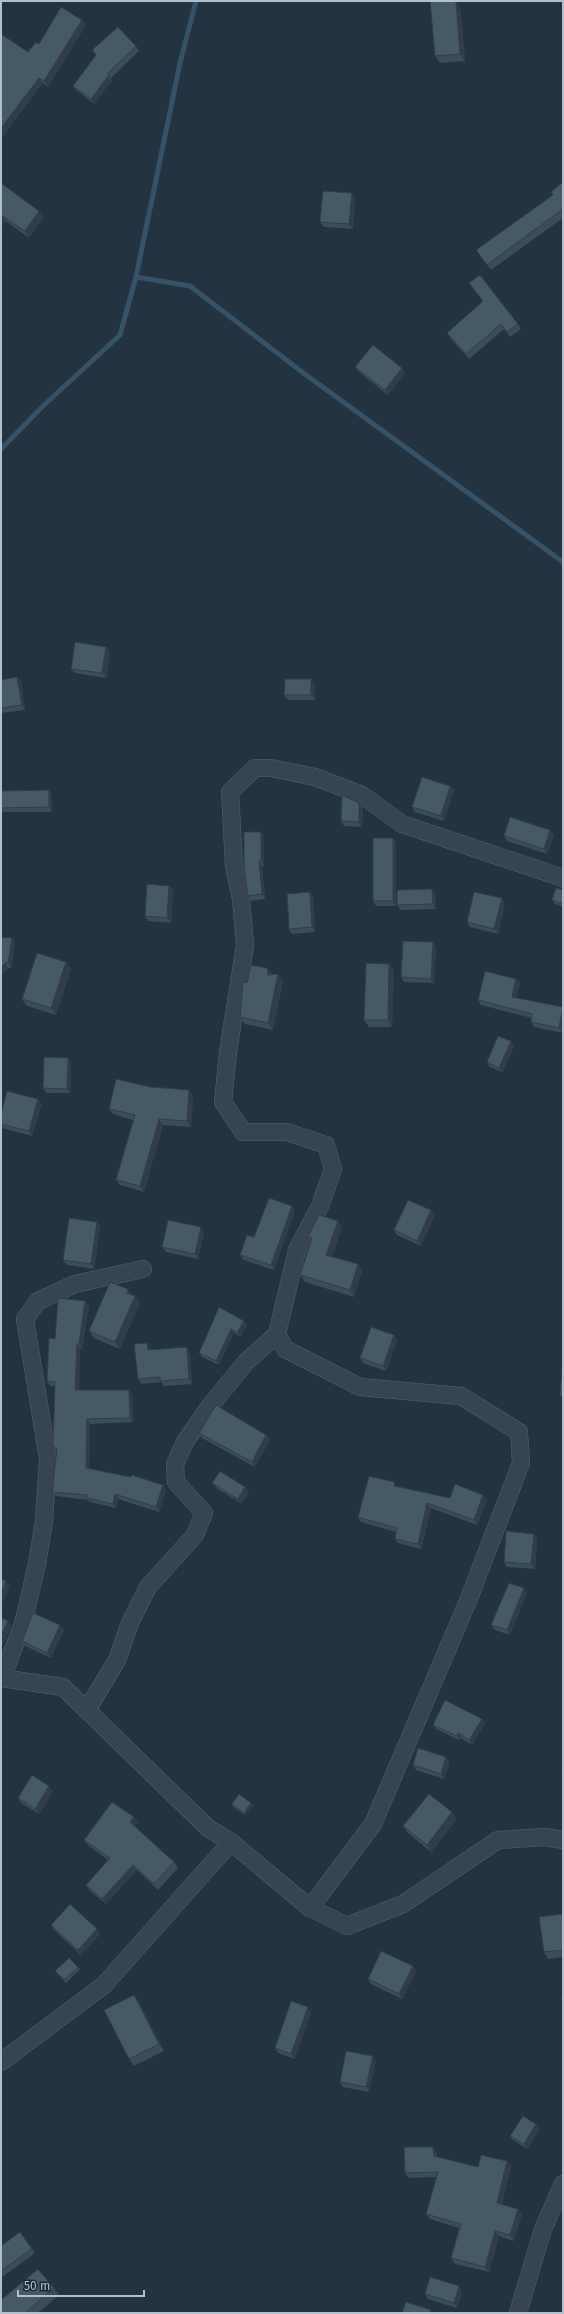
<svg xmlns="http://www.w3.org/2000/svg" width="564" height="2314" viewBox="0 0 564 2314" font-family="'Fira Sans',sans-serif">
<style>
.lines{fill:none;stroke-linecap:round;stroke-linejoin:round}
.stream{stroke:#355269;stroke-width:5}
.minor-casing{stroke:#55636e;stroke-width:18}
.minor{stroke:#374550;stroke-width:17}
.wall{fill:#3c4d59}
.shaded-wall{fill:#313e48}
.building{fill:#465967;stroke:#313e48}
</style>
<rect width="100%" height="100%" fill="#233341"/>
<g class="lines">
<!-- stream -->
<path class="stream" d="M136 277 190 286 302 372 563 562
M1 449 43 406 120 335 136 277 180 63 196 1"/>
<defs>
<path id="minor" d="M1 1678 63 1687 208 1828 231 1842 310 1908 347 1926 403 1904 498 1840 545 1837 563 1840
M2 1678 23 1624 37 1564 44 1521 48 1459 25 1319 38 1301 75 1284 143 1269
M87 1710 117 1660 130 1623 148 1587 195 1535 204 1513 176 1482 175 1464 185 1442 210 1406 246 1362 277 1334
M310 1908 373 1824 468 1601 521 1463 519 1432 461 1396 360 1387 285 1349 277 1334 297 1250 320 1206 333 1169 326 1145 287 1132H243L223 1102 228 1052 245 945 241 899 234 866 230 792 255 768H271L315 777 362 795 402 824 563 878
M1 2062 104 1985 231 1842
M518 2313 543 2229 563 2184"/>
</defs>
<!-- minor casing -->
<use href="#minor" class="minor-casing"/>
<!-- minor -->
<use href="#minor" class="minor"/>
</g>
<!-- wall -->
<path class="wall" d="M460 6 465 61 440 63 435 56Z
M82 20 86 25 48 87 43 83 1 139 28 52 39 44Z
M136 46 139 51 111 78 112 80 94 104 76 90 73 86 96 55 92 50Z
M563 182V218L491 270 476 250 553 195Z
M1 183 39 211 44 217 29 238 6 221 1 228Z
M355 198 353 229 324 227 320 222Z
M483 301 518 324 521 329 510 337 504 329 469 359 450 338 447 333Z
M355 367 402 368 405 373 388 395 359 372Z
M106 647 110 652 106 678 75 673 71 669Z
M17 677 21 682 25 710 1 713V680Z
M311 679 315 684V700H288L284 695Z
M1 786 2 791 52 795V812H1Z
M450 786 454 790 444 821 415 812 412 807Z
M359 803 363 808 362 827 344 826 341 821Z
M550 830 554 835 547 854 507 841 504 836Z
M261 832 264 837V866H262L265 899 251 901 248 896Z
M393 838 396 843V906H376L373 901Z
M169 886 173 890 171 923 148 921 145 916Z
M432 889 436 894V909L401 910 397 905Z
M563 890V907L555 904 552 900Z
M310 892 313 897 315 932 292 934 289 929Z
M505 903 498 934 470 927 467 922Z
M1 937 15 943 11 968H8L1 975Z
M436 947 434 983 404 982 401 977Z
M389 964 394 971 392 1027H369L364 1020Z
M267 968 272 974 283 981 273 1030 245 1024 240 1017 247 983Z
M71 969 56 1015 27 1006 22 999Z
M516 979 520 983 516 998 563 1009V1033L534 1027 531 1022 532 1018 481 1005 478 1000Z
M511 1041 514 1046 503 1072 490 1067 487 1062Z
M68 1058 71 1063 70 1093H47L43 1088Z
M151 1087 189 1090 193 1096 191 1127 163 1125 144 1192 120 1185 116 1180 133 1120 113 1114 109 1109Z
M42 1104 32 1136 2 1128 1 1127V1114Z
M295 1211 274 1270 244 1260 240 1255 254 1237Z
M435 1215 421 1246 397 1235 394 1230Z
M338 1221 342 1227 332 1257 358 1264 362 1271 354 1297 305 1282 300 1275 311 1241 308 1236Z
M100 1227 94 1269 67 1265 63 1260Z
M204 1232 198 1259 166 1252 162 1247Z
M128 1289 132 1295 135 1296 140 1303 120 1349 94 1338 89 1331Z
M85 1301 89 1306 82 1349 80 1348 79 1390 132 1395 133 1422 90 1424 89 1468 166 1490 159 1512 118 1499 116 1508 90 1502 88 1500 56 1496 52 1492 56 1452 54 1448 55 1386H50L47 1381 55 1339Z
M244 1321 247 1325 240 1337 234 1333 219 1365 202 1357 199 1353Z
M394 1335 397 1340 386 1371 363 1363 360 1358Z
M150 1348 151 1350 190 1352 192 1384 164 1386 161 1382 142 1384 138 1379Z
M199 1433 266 1435 270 1440 255 1467 202 1438Z
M212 1483 245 1487 249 1492 241 1503 216 1488Z
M397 1486 450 1498 487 1500 477 1525 431 1508 421 1549 398 1543 395 1539 396 1532 361 1522 358 1517Z
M537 1538 535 1569 507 1567 504 1562Z
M524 1588 527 1593 510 1635 495 1630 491 1625Z
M60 1625 64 1630 51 1658 25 1646 22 1641Z
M482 1719 485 1723 472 1745 461 1738 459 1740 436 1729 433 1725Z
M450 1762 444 1779 416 1770 413 1765Z
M53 1791 39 1814 21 1803 18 1798Z
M232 1804 253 1805 245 1815 233 1807Z
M457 1819 431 1852 408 1833 403 1826Z
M138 1823 135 1826 174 1862 178 1868 158 1890 137 1870 106 1904 90 1891 86 1885 108 1860 89 1846 84 1840Z
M563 1914V1957L548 1959 544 1952Z
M51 1925 97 1929 100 1934 81 1955 54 1930Z
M78 1967 80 1969 66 1983 55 1971Z
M416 1971 402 1999 371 1984 368 1979Z
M134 1995 139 2002 164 2051 134 2066 129 2059Z
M311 2012 295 2059 278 2053 275 2048Z
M376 2061 369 2092 343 2087 340 2082Z
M536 2124 540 2129 527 2149 513 2140 510 2136Z
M437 2152V2157L478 2167 507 2161 511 2167 502 2204 522 2214 514 2241 499 2236 489 2272 455 2264 451 2258 459 2228 430 2219 426 2214 437 2177 409 2178 405 2173Z
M20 2232 35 2253 1 2278V2246Z
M54 2288 59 2295 38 2313H1Z
M462 2291 457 2308 428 2299 425 2294Z"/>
<!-- shaded-wall -->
<path class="shaded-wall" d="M456 1H457L460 6 465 61 460 54Z
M82 20 86 25 48 87 44 81Z
M109 75 112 80 94 104 91 99Z
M39 78 43 83 1 139V128Z
M352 193 355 198 353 229 349 224Z
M39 211 44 217 29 238 25 231Z
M1 214 6 221 1 228Z
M402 368 405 373 388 395 385 390Z
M106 647 110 652 106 678 102 673Z
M17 677 21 682 25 710 22 705Z
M311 679 315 684V700L311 695Z
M450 786 454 790 444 821 441 816Z
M49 790 52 795V812L49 807Z
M359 803 363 808 362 827 359 822Z
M550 830 554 835 547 854 544 849Z
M261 832 264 837V866L261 861Z
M393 838 396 843V906L393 901Z
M259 861 262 866 265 899 262 894Z
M169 886 173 890 171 923 167 918Z
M432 889 436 894V909L433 904Z
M310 892 313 897 315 932 312 927Z
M502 898 505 903 498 934 494 929Z
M12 938 15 943 11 968 8 963Z
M433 942 436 947 434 983 431 979Z
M66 962 71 969 56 1015 51 1008Z
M5 963 8 968 1 975V967Z
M389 964 394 971 392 1027 388 1020Z
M267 968 272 975H268Z
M278 974 283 981 273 1030 268 1023Z
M516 979 520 983 515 1002 512 997Z
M563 1009V1033L559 1028Z
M511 1041 514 1046 503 1072 499 1068Z
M68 1058 71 1063 70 1093 67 1089Z
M189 1090 193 1096 191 1127 187 1121Z
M38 1099 42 1104 32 1136 29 1131Z
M159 1119 163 1125 144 1192 140 1186Z
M292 1206 295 1211 274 1270 271 1265Z
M431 1210 435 1215 421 1246 417 1241Z
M338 1221 342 1227 331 1261 326 1255Z
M97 1222 100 1227 94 1269 91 1264Z
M201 1227 204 1232 198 1259 195 1254Z
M358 1264 362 1271 354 1297 350 1290Z
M128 1289 133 1296 127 1293Z
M135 1296 140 1303 120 1349 115 1342Z
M85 1301 89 1306 82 1349 79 1344Z
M244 1321 247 1325 240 1337 237 1333Z
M231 1329 234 1333 219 1365 216 1361Z
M394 1335 397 1340 386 1371 383 1366Z
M147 1343 150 1348 151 1355 148 1350Z
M77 1344 80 1348 79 1395 75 1390Z
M187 1347 190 1352 192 1384 189 1379Z
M129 1390 132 1395 133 1422 130 1418Z
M87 1419 90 1424 89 1472 86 1468Z
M266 1435 270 1440 255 1467 252 1462Z
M163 1485 166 1490 159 1512 156 1507Z
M245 1487 249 1492 241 1503 238 1499Z
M115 1494 118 1499 116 1508 113 1504Z
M483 1495 487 1500 477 1525 474 1520Z
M427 1503 431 1508 421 1549 418 1544Z
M534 1534 537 1538 535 1569 531 1564Z
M6 1581 10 1586 1 1606V1593Z
M524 1588 527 1593 510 1635 507 1630Z
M8 1621 12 1626 1 1648V1636Z
M60 1625 64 1630 51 1658 47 1653Z
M482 1719 485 1723 472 1745 469 1740Z
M458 1733 461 1738 459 1740 457 1736Z
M446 1757 450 1762 444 1779 441 1774Z
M49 1786 53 1791 39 1814 35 1809Z
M251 1803 253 1805 245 1815 244 1813Z
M452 1812 457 1819 431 1852 427 1845Z
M134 1817 138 1823 135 1827 130 1822Z
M133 1865 137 1870 106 1904 102 1899Z
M97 1929 100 1934 81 1955 78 1950Z
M413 1966 416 1971 402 1999 399 1994Z
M134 1995 139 2002 164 2051 159 2044Z
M308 2007 311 2012 295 2059 291 2054Z
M373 2056 376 2061 369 2092 366 2087Z
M536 2124 540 2129 527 2149 524 2144Z
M433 2147 437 2152 438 2162 434 2156Z
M507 2161 511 2167 501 2208 497 2203Z
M518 2209 522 2214 514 2241 510 2235Z
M495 2231 499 2236 489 2272 485 2267Z
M459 2286 462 2291 457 2308 454 2303Z"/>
<!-- building -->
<path class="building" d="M430 1H456L460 54 435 56Z
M61 7 82 20 44 81 39 78 1 128V34L28 52 36 42 39 44Z
M118 27 136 46 107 74 109 75 91 99 73 86 96 55 92 50Z
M563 182V209L487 265 476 250 553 195 551 192Z
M1 183 39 211 25 231 1 215Z
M323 191 352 193 349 224 320 222Z
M480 275 518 324 507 332 501 324 466 354 447 333 483 301 469 283Z
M373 345 402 368 385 390 355 367Z
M75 642 106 647 102 673 71 669Z
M17 677 22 705 1 708V680Z
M285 679H311V695H284Z
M422 777 450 786 441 816 412 807Z
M49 790V807L1 808V791Z
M342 795 359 803V822L341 821Z
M510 817 550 830 544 849 504 836Z
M244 832H261V861H259L262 894 248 896 244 867Z
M373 838H393V901H373Z
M147 884 169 886 167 918 145 916Z
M556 888 563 890V904L552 900Z
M432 889 433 904 397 905V890Z
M310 892 312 927 289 929 287 894Z
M474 892 502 898 494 929 467 922Z
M1 937 12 938 8 963H5L1 967Z
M403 941 433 942 431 979 401 977Z
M37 953 66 962 51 1008 22 999Z
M366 963 389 964 388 1020H364Z
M251 965 267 968 268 975 278 974 268 1023 240 1017 243 982 247 983Z
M485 971 516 979 512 997 563 1007 559 1028 531 1022 532 1014 478 1000Z
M498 1036 511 1041 499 1068 487 1062Z
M44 1057 68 1058 67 1089 43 1088Z
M116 1079 151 1087 189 1090 187 1121 159 1119 140 1186 116 1180 135 1115 109 1109Z
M7 1091 38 1099 29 1131 1 1124V1114Z
M269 1198 292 1206 271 1265 240 1255 247 1235 254 1237Z
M408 1200 431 1210 417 1241 394 1230Z
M319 1215 338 1221 326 1255 358 1264 350 1290 300 1275 312 1238 308 1236Z
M69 1218 97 1222 91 1264 63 1260Z
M168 1220 201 1227 195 1254 162 1247Z
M110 1282 128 1289 127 1293 135 1296 115 1342 89 1331Z
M58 1298 85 1301 79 1344H77L75 1390H129L130 1418 87 1419 86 1468 131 1477 132 1475 163 1485 156 1507 115 1494 113 1504 87 1498V1495L52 1492 57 1448H54L53 1445 55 1382 47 1381 49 1338 55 1339Z
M219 1307 244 1321 237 1333 231 1329 216 1361 199 1353Z
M371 1327 394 1335 383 1366 360 1358Z
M147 1343 148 1350 187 1347 189 1379 160 1381V1377L138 1379 134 1344Z
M562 1369H563V1397L560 1396Z
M216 1405 266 1435 252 1462 199 1433Z
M220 1471 245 1487 238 1499 212 1483Z
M369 1476 395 1482 394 1486 450 1498 455 1484 483 1495 474 1520 427 1503 418 1544 395 1539 397 1528 358 1517Z
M506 1531 534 1534 531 1564 504 1562Z
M1 1579 6 1581 1 1593Z
M509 1583 524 1588 507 1630 491 1625Z
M33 1613 60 1625 47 1653 22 1641Z
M1 1618 8 1621 1 1636Z
M445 1700 482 1719 469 1740 458 1733 457 1736 433 1725Z
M418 1748 446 1757 441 1774 413 1765Z
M563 1771V1777L561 1772Z
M32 1775 49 1786 35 1809 18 1798Z
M239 1794 251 1803 244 1813 232 1804Z
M429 1794 452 1812 427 1845 403 1826Z
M112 1802 134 1817 130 1822 174 1862 154 1884 133 1865 102 1899 86 1885 110 1858 84 1840Z
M70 1904 97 1929 78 1950 51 1925Z
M563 1914V1950L544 1952 539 1917Z
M381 1951 413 1966 399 1994 368 1979Z
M69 1958 78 1967 64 1980 55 1971Z
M563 1994V2001L561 2000Z
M134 1995 159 2044 129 2059 104 2010Z
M291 2001 308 2007 291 2054 275 2048Z
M346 2051 373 2056 366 2087 340 2082Z
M523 2116 536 2124 524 2144 510 2136Z
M404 2147H433L434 2156 478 2167 481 2155 507 2161 497 2203 518 2209 510 2235 495 2231 485 2267 451 2258 461 2224 426 2214 438 2172 405 2173Z
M20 2232 32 2249 1 2271V2246Z
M38 2269 54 2288 25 2313H1V2300Z
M430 2277 459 2286 454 2303 425 2294Z
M406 2302 431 2310 430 2313H402Z"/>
<!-- border -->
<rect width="564" height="2314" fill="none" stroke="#b3c0cb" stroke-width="4"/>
<!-- scale -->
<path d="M18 2290v6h126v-6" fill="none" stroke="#b3c0cb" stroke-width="2"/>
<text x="24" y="2290" font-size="12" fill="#b3c0cb" stroke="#1c2a36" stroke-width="3" paint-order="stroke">50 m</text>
</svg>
